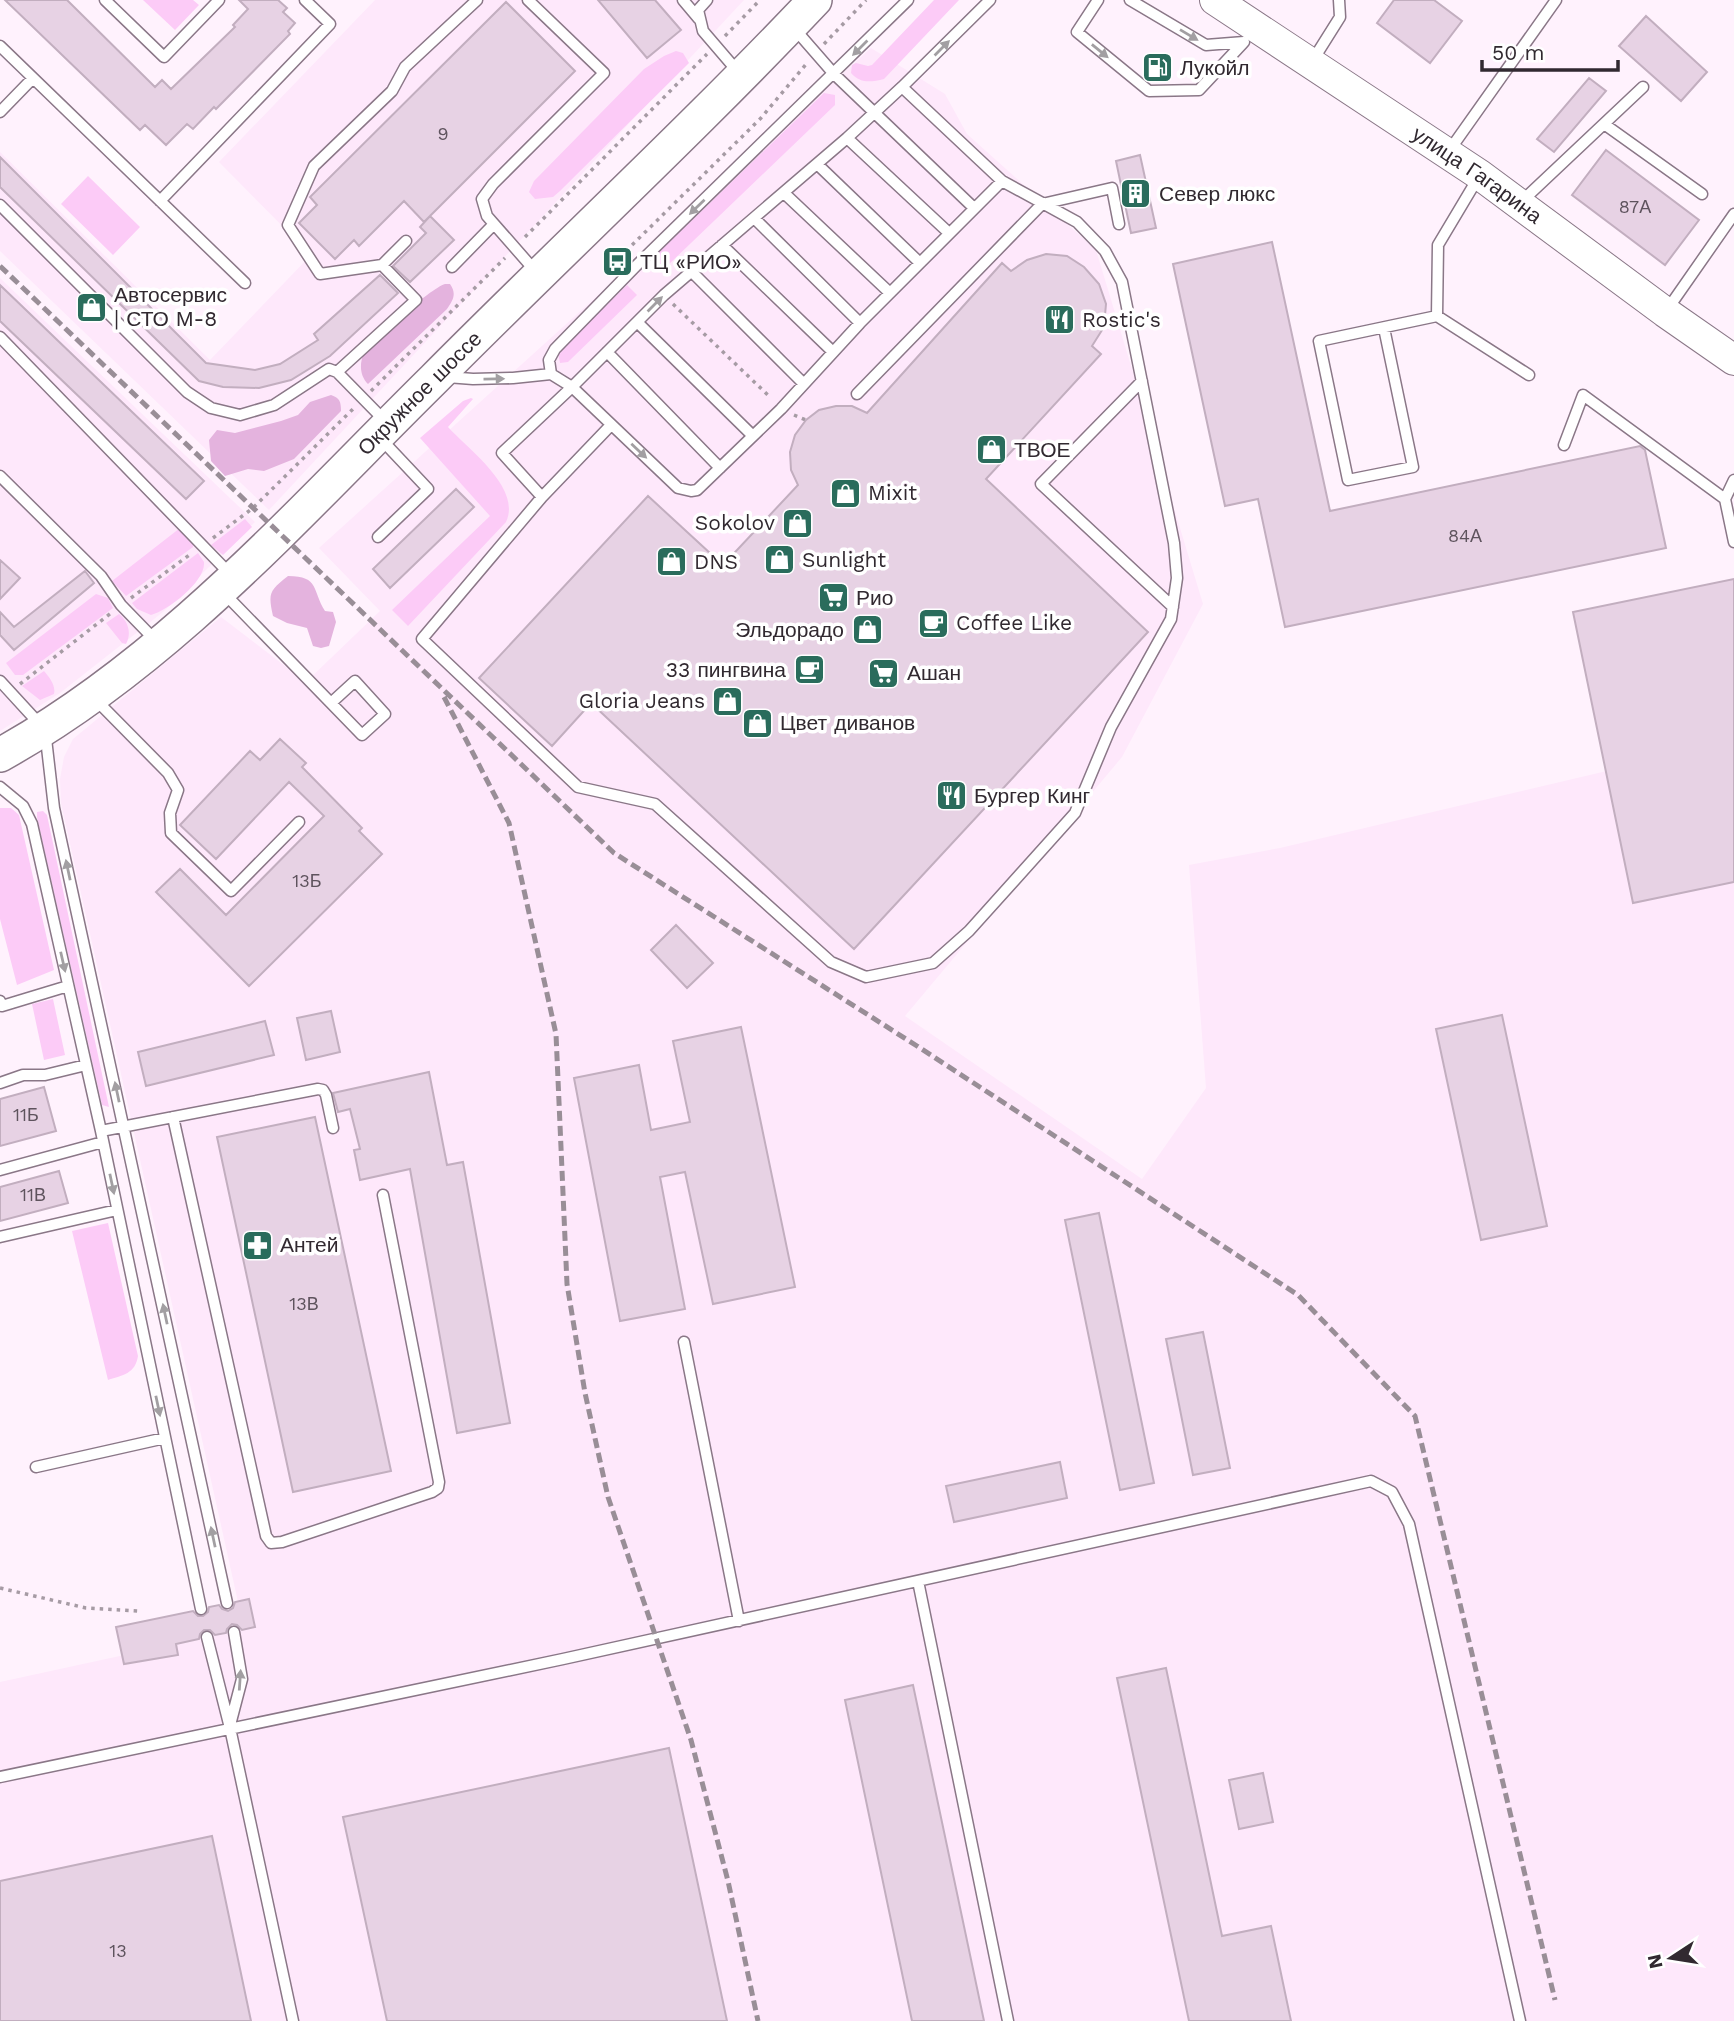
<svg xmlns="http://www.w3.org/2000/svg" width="1734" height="2021" viewBox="0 0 1734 2021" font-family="'Work Sans',sans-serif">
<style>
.built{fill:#fee8fb}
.green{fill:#fccbf7}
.forest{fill:#e4b3de}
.building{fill:#e7d2e4;stroke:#c2aebf;stroke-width:2}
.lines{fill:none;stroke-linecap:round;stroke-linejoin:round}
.lane-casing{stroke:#8a7787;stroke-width:13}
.secondary-casing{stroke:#8a7787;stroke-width:32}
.primary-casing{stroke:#8a7787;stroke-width:36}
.path{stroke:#a69ba4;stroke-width:3.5;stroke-dasharray:3.5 5;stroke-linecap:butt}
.lane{stroke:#fff;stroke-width:10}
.secondary{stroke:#fff;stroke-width:30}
.primary{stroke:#fff;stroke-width:33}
.rail{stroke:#998e97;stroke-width:5;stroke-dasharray:10 5;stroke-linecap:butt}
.oneway{fill:#a29fa2}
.labels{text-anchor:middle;stroke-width:7;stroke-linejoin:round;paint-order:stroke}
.number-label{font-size:18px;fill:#5e535d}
.poi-label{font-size:21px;fill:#312930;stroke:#fff;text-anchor:start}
.street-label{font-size:21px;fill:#312930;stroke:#fff}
</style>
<rect width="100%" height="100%" fill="#fff2fd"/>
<!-- built -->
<path class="built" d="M375 0H744L269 510 0 251V152L210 360 311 255 219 162Z
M871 48 945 94 967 134 1096 250 1203 604 1122 757 905 1016 1142 1179 1206 1088 1189 865 1280 848 1734 741V2021H0V1682L244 1629 61 803 60 779 64 757 73 739 221 617 306 682 380 611 319 548Z
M0 278 255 522 163 612 60 693 0 731Z"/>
<!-- green -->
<path class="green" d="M143 0H193L199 5 175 30Z
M934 0H959L884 79C871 82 861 84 851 73L852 65 856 63 868 66 872 65Z
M676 51 683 53 689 63 560 191 553 197 535 199 529 192 534 181 644 69 664 56Z
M824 93 835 95V105L666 267 657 268 654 264 655 256Z
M88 176 140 227 113 255 61 204Z
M627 285 637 295 568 362 560 363 558 353Z
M471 398 473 399 448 427C469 450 522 488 506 522L408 626 392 610 490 516 420 438 463 401Z
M245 519 252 527 223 555 211 545Z
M180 528 193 542V547L126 596 112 581Z
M198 553 204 562C206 581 169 610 151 615L137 609 132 603Z
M96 594 108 598 113 608 23 675H15L6 663Z
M119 614C128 621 132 633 126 644L122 643 106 623Z
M44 671C49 677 56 685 54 694L40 700 22 686Z
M0 808H11L19 815 54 970 17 985 0 919Z
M43 811 47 815 109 1107 102 1105 37 817V812Z
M53 999 65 1055 44 1060 32 1004Z
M108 1223 138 1356C135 1374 123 1375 108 1380L72 1231Z"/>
<!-- forest -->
<path class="forest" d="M445 284H450C457 294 453 300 447 309L368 384C360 376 359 364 364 353 369 342 431 288 445 284Z
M331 395C340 398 341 402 341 411L294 459 264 471 248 469 225 476 211 461 209 440 217 430 235 433 281 421 298 415 310 402Z
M288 576C320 576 312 591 325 611L333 612 336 622 329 646 321 648 313 646 307 628 287 623 273 616C268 593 269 591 288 576Z"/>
<!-- building -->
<path class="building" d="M5 0H67L155 87 162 80 171 89 235 27 233 25 248 9 239 0H278L287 8 283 12 295 23 288 31 290 34 216 109 214 107 193 129 187 124 166 145 145 125 140 130Z
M598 0H655L681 30 647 58Z
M1394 0H1434L1462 21 1430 63 1377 23Z
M506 2 575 71 424 222 404 201 359 246 354 240 335 259 299 223 317 205 310 197Z
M1646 16 1707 72 1681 101 1619 46Z
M1589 78 1606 91 1554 152 1537 139Z
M1606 150 1699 220 1665 265 1572 195Z
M1140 155 1156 228 1131 233 1116 161Z
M0 157 206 363 255 370 280 364 318 340 314 334 380 275 398 293 330 356 291 380 259 388 223 387 199 381 0 187Z
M430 216 454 240 410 282 393 266 426 233 420 227Z
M1272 242 1330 511 1640 446 1645 450 1666 548 1285 627 1258 499 1225 506 1173 264Z
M1046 254 1067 256 1084 267 1099 284 1106 304 1104 327 1092 346 1101 354 986 479 1148 632 854 949 591 703 552 746 479 678 648 496 723 565 798 485 791 470 790 452 795 435 806 420 819 410 836 406H852L867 413 1002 263 1011 271 1027 260Z
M0 285 204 481 186 499 0 321Z
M456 489 474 507 390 588 373 569Z
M0 560 20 578 0 599Z
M85 571 94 583 14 650 0 635V612L14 627Z
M1734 579V882L1633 903 1573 612Z
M280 739 306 763 302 767 362 828 359 831 382 854 249 986 156 892 180 869 226 915 324 816 289 782 216 859 180 825 250 751 260 760Z
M676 925 713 963 687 988 651 950Z
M331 1011 340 1052 306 1060 297 1018Z
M1502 1015 1547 1226 1481 1240 1436 1029Z
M265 1021 274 1055 146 1086 138 1052Z
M741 1027 795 1287 713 1304 685 1172 660 1177 685 1309 620 1321 574 1078 639 1065 651 1130 690 1122 673 1041Z
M429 1072 447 1165 463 1162 510 1423 457 1433 410 1169 360 1180 354 1150 360 1149 350 1109 338 1112 333 1093Z
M44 1087 56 1131 0 1146V1099Z
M315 1117 391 1471 293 1492 217 1137Z
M59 1171 68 1203 0 1221V1187Z
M1099 1213 1154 1483 1120 1490 1065 1220Z
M1203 1332 1230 1468 1193 1475 1166 1339Z
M1060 1462 1067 1498 954 1522 946 1486Z
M249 1599 255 1627 242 1630 237 1625 232 1624 227 1629 226 1633 215 1635 210 1630H204L200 1634 199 1639 176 1644 178 1655 124 1664 116 1627 193 1611 198 1616H203L208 1612 209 1607 219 1605 222 1609 228 1611 233 1608 235 1602Z
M1166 1668 1222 1936 1271 1926 1291 2021H1189L1117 1678Z
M913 1685 984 2021H912L845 1700Z
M669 1748 727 2021H387L343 1817Z
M1263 1773 1273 1822 1239 1829 1229 1780Z
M212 1836 251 2021H0V1881Z"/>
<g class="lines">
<defs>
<path id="lane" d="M105 0 164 57 219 0
M528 0 604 73 493 184 482 199 487 216 537 273
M683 0 699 19
M707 0 698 10 703 31 739 73
M1098 0 1077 32 1149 91 1199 90 1243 43
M1130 0 1206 45 1244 42
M793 27 834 74 974 208
M0 46 245 283
M1313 60 1340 17 1339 0
M0 112 33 78
M1604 124 1702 194
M847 138 949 233
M1449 151 1556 0
M817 164 920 263
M1478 178 1438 245 1437 316 1529 375
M784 193 890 293
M160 201 330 24 305 0
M1521 202 1643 87
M0 205 187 392 211 408 240 415 274 405 329 369 337 372 386 422
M754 218 860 323
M722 245 833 352
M382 265 320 274 288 225 314 166 392 91 405 67 477 0
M452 267 494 224
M691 271 804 384
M1667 310 1734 214
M637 322 753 436
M1384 328 1413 467 1348 480 1319 341 1437 316
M0 337 231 575
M607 352 720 468
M337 372 416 300 382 265 406 241
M551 374 549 360 555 349 636 266 908 0
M447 377 473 379 513 378 551 374 572 387 678 488 691 491 697 490 781 409 860 323 1002 181
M1142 381 1041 484 1173 607
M857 394 1042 204 1112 188 1119 224
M611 425 542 497 502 453 572 387 664 295 847 138 902 87 990 0
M1564 445 1583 395 1725 499 1734 480
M0 476 101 576 121 605 155 640
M542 497 422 639 578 787 655 804 831 962 866 977 933 963 969 931 1075 813 1111 727 1171 619 1177 578 1174 543 1122 282 1105 251 1077 222 1002 181 902 87
M1725 499 1734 542
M378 537 428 489 379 437
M222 591 362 735 385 714 355 681 331 703
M0 681 45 730 54 808 227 1603
M95 699 168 773 178 790 170 813 171 833 231 891 299 822
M0 787 23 806 32 824 101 1131 201 1609
M0 1001 2 1006 68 986
M0 1083 23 1075H45L86 1065
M173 1117 266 1536 271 1543 282 1542 432 1492 438 1488 439 1482 383 1195
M101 1131 318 1089 323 1090 326 1095 333 1128
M0 1170 103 1142
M0 1237 117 1210
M684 1342 739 1621
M36 1467 165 1438
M918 1581 1008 2021
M207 1637 230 1728 293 2021
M230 1725 242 1679 234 1632
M0 1777 563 1659 1371 1481 1392 1492 1409 1524 1520 2021"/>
<g id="secondary">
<path id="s1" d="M1215 0 1480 175 1665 312 1734 360"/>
</g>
<g id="primary">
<path id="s2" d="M0 755C169 661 298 513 434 379 560 252 692 130 815 0"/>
</g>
</defs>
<!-- lane casing -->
<use href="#lane" class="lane-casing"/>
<!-- secondary casing -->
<use href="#secondary" class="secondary-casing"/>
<!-- primary casing -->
<use href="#primary" class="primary-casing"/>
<!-- path -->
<path class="path" d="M725 36 760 0
M824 44 866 0
M525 237 707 54
M626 257 623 254 761 118 807 63
M673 304 771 398
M371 391 505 258
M794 415 806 420
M213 538 253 508 354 408
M131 598 192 553
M20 684 111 613
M0 1588 86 1608 139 1611"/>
<!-- lane -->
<use href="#lane" class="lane"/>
<!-- secondary -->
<use href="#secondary" class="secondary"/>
<!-- primary -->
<use href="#primary" class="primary"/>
<!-- rail -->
<path class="rail" d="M0 266 614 853 917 1046 1298 1295 1415 1416 1555 2000
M444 697 509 823 556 1034 567 1284 585 1393 608 1497 691 1740 728 1881 758 2021"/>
</g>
<!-- one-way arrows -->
<defs><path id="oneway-solid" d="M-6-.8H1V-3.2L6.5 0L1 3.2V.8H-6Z" transform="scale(1.75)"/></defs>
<g class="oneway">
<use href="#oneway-solid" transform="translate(1189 35) rotate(31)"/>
<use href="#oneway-solid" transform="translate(860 48) rotate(135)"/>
<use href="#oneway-solid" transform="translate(942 48) rotate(-45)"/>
<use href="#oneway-solid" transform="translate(1100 51) rotate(39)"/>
<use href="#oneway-solid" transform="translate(697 207) rotate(136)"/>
<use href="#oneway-solid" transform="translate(655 304) rotate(-45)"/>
<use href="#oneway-solid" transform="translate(494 379) rotate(-1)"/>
<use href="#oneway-solid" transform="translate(639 451) rotate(43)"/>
<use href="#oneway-solid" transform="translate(68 870) rotate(-102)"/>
<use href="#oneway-solid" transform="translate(63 962) rotate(77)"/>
<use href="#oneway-solid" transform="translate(117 1092) rotate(-102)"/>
<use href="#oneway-solid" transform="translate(112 1184) rotate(78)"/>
<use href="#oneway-solid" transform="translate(165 1314) rotate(-102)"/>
<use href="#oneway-solid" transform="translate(158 1406) rotate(78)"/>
<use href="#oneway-solid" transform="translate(213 1537) rotate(-102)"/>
<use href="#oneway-solid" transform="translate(240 1680) rotate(-86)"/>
</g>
<!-- icons -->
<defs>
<symbol id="fuel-square" viewBox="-11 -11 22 22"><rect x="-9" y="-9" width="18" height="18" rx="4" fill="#2a6c5c" stroke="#fff"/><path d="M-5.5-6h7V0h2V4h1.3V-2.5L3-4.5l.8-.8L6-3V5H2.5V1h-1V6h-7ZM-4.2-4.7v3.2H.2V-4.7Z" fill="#fff"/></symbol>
<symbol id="building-square" viewBox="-11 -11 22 22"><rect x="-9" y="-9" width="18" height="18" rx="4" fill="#2a6c5c" stroke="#fff"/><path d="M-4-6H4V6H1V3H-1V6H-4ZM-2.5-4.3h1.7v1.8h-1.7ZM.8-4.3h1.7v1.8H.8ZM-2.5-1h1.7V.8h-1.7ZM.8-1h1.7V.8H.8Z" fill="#fff"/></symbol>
<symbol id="bus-square" viewBox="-11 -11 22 22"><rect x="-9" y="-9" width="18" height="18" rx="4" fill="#2a6c5c" stroke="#fff"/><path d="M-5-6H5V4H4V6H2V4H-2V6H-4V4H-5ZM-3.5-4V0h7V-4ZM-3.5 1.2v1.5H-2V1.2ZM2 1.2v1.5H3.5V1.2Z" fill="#fff"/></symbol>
<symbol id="shop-square" viewBox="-11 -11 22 22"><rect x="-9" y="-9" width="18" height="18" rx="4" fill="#2a6c5c" stroke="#fff"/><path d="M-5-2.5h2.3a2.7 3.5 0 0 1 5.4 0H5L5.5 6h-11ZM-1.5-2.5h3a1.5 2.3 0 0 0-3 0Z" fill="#fff"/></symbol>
<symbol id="restaurant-square" viewBox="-11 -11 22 22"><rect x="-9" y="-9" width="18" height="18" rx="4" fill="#2a6c5c" stroke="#fff"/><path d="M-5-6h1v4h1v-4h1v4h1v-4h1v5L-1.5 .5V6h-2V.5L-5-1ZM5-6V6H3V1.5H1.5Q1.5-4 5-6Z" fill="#fff"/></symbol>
<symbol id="supermarket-square" viewBox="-11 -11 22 22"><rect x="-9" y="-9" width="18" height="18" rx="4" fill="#2a6c5c" stroke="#fff"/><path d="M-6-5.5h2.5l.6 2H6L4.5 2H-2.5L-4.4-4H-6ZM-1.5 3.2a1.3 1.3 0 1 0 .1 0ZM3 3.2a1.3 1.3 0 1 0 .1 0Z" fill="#fff"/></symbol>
<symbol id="cafe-square" viewBox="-11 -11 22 22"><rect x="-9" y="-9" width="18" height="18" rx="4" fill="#2a6c5c" stroke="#fff"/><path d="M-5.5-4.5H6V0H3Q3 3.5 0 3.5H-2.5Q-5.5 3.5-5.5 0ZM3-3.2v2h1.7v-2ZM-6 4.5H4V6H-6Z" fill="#fff"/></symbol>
<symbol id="pharmacy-square" viewBox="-11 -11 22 22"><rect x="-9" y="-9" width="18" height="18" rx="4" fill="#2a6c5c" stroke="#fff"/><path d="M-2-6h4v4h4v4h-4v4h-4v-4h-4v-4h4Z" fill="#fff"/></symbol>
</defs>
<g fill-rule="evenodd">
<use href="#fuel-square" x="1140" y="50" width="35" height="35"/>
<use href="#building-square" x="1118" y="176" width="35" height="35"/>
<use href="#bus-square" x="600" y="244" width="35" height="35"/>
<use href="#shop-square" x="74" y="290" width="35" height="35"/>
<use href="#restaurant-square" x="1042" y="302" width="35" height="35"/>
<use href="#shop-square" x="974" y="432" width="35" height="35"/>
<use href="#shop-square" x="828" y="476" width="35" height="35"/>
<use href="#shop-square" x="780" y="506" width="35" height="35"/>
<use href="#shop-square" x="762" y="542" width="35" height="35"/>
<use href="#shop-square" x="654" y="544" width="35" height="35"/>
<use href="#supermarket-square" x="816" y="580" width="35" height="35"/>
<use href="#cafe-square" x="916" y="606" width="35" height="35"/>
<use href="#shop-square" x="850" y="612" width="35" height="35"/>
<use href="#cafe-square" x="792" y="652" width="35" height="35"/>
<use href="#supermarket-square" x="866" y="656" width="35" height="35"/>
<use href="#shop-square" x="710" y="684" width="35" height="35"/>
<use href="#shop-square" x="740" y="706" width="35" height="35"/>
<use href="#restaurant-square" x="934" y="778" width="35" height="35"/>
<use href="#pharmacy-square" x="240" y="1228" width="35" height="35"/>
</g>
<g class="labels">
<!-- number labels -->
<g class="number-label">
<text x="443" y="140">9</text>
<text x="1635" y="213">87А</text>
<text x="1465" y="542">84А</text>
<text x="307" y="887">13Б</text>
<text x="26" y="1121">11Б</text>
<text x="33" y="1201">11В</text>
<text x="304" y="1310">13В</text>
<text x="118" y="1957">13</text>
</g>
<!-- poi labels -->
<g class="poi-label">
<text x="1180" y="75">Лукойл</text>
<text x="1159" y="201">Север люкс</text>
<text x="640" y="269">ТЦ «РИО»</text>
<text x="114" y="302">Автосервис<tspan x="114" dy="24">| СТО М-8</tspan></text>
<text x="1082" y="327">Rostic's</text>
<text x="1014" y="457">ТВОЕ</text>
<text x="868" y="500">Mixit</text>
<text x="775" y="530" text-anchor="end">Sokolov</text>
<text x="802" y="567">Sunlight</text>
<text x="694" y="569">DNS</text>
<text x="856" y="605">Рио</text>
<text x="956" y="630">Coffee Like</text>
<text x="844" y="637" text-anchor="end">Эльдорадо</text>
<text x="786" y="677" text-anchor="end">33 пингвина</text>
<text x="907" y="680">Ашан</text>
<text x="705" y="708" text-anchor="end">Gloria Jeans</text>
<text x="780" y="730">Цвет диванов</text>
<text x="974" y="803">Бургер Кинг</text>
<text x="280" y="1252">Антей</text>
</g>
<!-- street labels -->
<g class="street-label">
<text dy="7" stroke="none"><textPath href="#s1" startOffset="315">улица Гагарина</textPath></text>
<text dy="7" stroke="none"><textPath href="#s2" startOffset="556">Окружное шоссе</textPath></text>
</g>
</g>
<!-- north arrow -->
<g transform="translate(1671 1958) rotate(258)" stroke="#ffffff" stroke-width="5" paint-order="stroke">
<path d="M0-5L12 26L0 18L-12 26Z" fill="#312930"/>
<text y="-10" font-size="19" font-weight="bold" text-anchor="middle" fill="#312930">N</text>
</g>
<!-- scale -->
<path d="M1482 60v10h136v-10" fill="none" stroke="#312930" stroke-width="3.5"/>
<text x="1492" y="60" font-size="21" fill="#312930" stroke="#ffffff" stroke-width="5" paint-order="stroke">50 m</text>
</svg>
